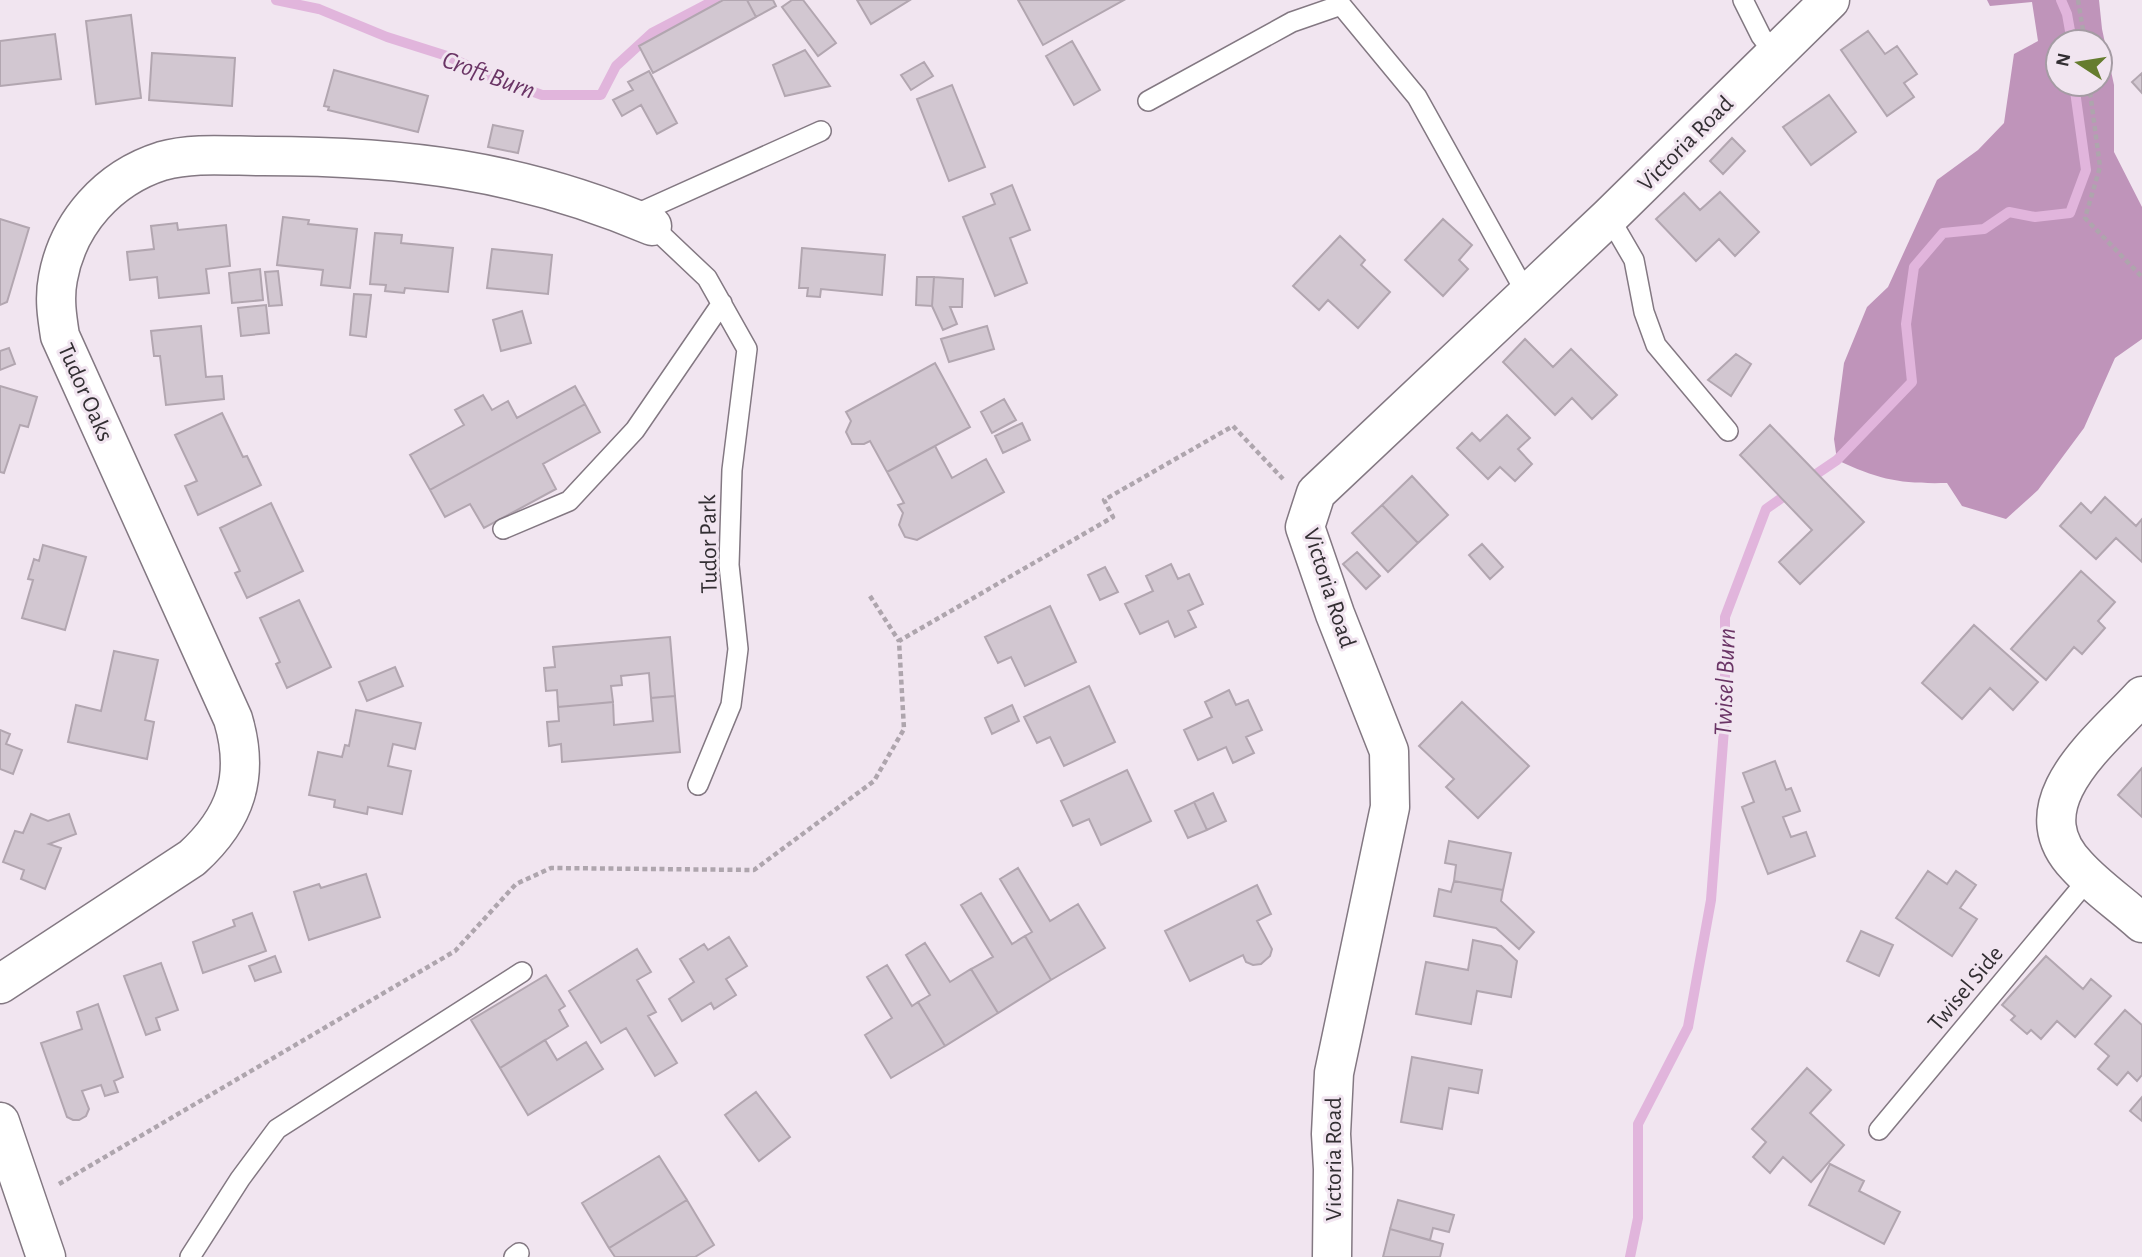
<svg xmlns="http://www.w3.org/2000/svg" width="2142" height="1257" viewBox="0 0 2142 1257" font-family="'Alegreya Sans',sans-serif">
<style>
.forest{fill:#bf94ba;fill-rule:evenodd}
.lines{fill:none;stroke-linecap:round;stroke-linejoin:round}
.stream{stroke:#e1b5dc;stroke-width:10}
.building{fill:#d2c7d1;stroke:#b2a6b0;stroke-width:2}
.service-casing{stroke:#837882;stroke-width:22}
.minor-casing{stroke:#837882;stroke-width:41}
.secondary-casing{stroke:#837882;stroke-width:41}
.path{stroke:#aea5ad;stroke-width:4.5;stroke-dasharray:5 3.5;stroke-linecap:butt}
.service{stroke:#fff;stroke-width:19}
.minor{stroke:#fff;stroke-width:38}
.secondary{stroke:#fff;stroke-width:38}
.labels{text-anchor:middle;stroke-width:6;stroke-linejoin:round;paint-order:stroke}
.street-label{font-size:24px;fill:#322e32;stroke:#f1e5f0}
.water-label{font-size:26px;font-style:italic;fill:#6a3465;stroke:#f1e5f0}
</style>
<rect width="100%" height="100%" fill="#f1e5f0"/>
<!-- forest -->
<path class="forest" d="M1987 0H2099L2102 29 2114 85V152L2142 207V339L2115 358 2084 428 2038 490 2006 519 1962 506 1947 483C1900 484 1880 480 1837 460L1834 439 1844 363 1867 307 1888 287 1937 180 1978 150 2004 123 2014 54 2038 41 2032 2 1990 6ZM2058 42H2100V84H2058Z"/>
<g class="lines">
<!-- stream -->
<path class="stream" d="M276 0 319 9 387 37 447 56 490 76 542 95H601L616 66 652 33 715 0
M2061 0 2067 14 2072 42
M1806 481 1837 460 1912 382 1906 324 1914 267 1943 233 1984 229 2009 212 2035 217 2070 213 2086 170 2074 84
M1630 1257 1638 1218V1124L1688 1027 1711 900 1725 716V617L1766 509 1793 490"/>
</g>
<!-- building -->
<path class="building" d="M723 0H747L756 17 653 73 639 46Z
M747 0H773L776 6 756 17Z
M792 0H803L836 43 818 56 782 7Z
M857 0H910L871 24Z
M1018 0H1124L1043 45Z
M131 15 141 98 96 104 86 21Z
M1868 31 1885 54 1897 46 1917 74 1904 83 1914 97 1887 116 1841 50Z
M55 34 61 79 0 86V41Z
M1072 41 1100 90 1074 105 1046 56Z
M805 50 830 86 785 96 773 65Z
M152 53 235 58 232 106 149 100Z
M924 62 933 76 911 90 901 75Z
M334 70 428 96 418 132 328 110 329 107 324 106Z
M649 71 677 123 657 134 641 105 622 116 613 100 633 90 628 82Z
M2142 73V93L2132 82Z
M952 85 985 167 949 181 917 99Z
M1829 95 1856 132 1811 165 1783 127Z
M493 125 523 131 518 153 488 147Z
M1732 138 1745 151 1723 174 1710 161Z
M1012 185 1030 230 1010 238 1027 283 995 296 963 217 995 204 991 194Z
M1720 192 1759 232 1735 256 1719 239 1696 261 1656 219 1684 193 1700 210Z
M283 217 309 220 308 224 357 229 350 288 321 285 323 270 277 265Z
M0 219 29 228 7 302 0 305Z
M1443 219 1472 245 1459 260 1468 269 1443 296 1405 260Z
M177 223 178 230 226 225 230 266 206 269 209 293 159 298 157 277 130 280 127 252 154 249 151 226Z
M375 233 402 235 401 243 453 248 448 292 405 288 404 293 385 291 386 285 370 284Z
M1340 236 1365 260 1361 265 1390 292 1358 328 1328 300 1319 310 1293 286Z
M802 248 885 255 882 295 821 289 820 297 807 296 808 288H799Z
M492 249 552 255 548 294 487 288Z
M260 269 263 300 232 303 229 273Z
M278 271 282 305 269 306 265 272Z
M917 277H934L932 306 916 305Z
M934 277 963 279 962 307H950L957 324 943 330 932 306Z
M354 294 371 295 366 337 350 335Z
M266 305 269 333 241 336 238 308Z
M522 311 531 343 501 351 493 320Z
M201 326 206 377 222 376 224 399 166 405 160 356H154L151 331Z
M987 326 994 349 949 362 941 339Z
M1525 339 1553 367 1571 349 1617 395 1592 419 1572 398 1555 415 1503 362Z
M9 348 15 364 0 370V351Z
M1736 354 1751 364 1731 396 1708 380Z
M935 363 970 427 887 472 870 441 864 444H852L846 432 851 421 846 412Z
M0 386 37 397 28 427 20 425 4 473 0 472Z
M575 386 585 404 430 490 410 455 464 425 455 410 483 395 492 410 508 401 517 418Z
M1004 399 1016 420 992 433 981 412Z
M585 404 600 432 543 464 556 489 484 528 470 504 445 517 430 490Z
M222 413 243 457 247 456 261 485 198 515 185 486 197 481 175 435Z
M1507 415 1530 438 1518 449 1532 464 1515 481 1500 467 1488 479 1457 448 1472 433 1480 441Z
M1022 423 1030 440 1003 453 995 436Z
M1770 425 1864 522 1800 584 1779 562 1812 530 1740 455Z
M935 446 952 478 986 459 1004 492 917 540 905 537 899 525 903 513 898 505 904 503 887 472Z
M1412 476 1448 515 1418 543 1382 505Z
M2105 497 2136 526 2142 519V562L2116 538 2096 559 2060 526 2081 503 2091 513Z
M271 503 303 571 247 598 235 573 240 571 220 528Z
M1382 505 1418 543 1388 572 1352 533Z
M1482 544 1503 567 1490 579 1469 555Z
M43 545 86 557 65 630 22 618 33 580 28 579 34 559 39 561Z
M1357 552 1380 576 1366 589 1343 564Z
M1171 564 1178 579 1189 574 1203 604 1188 611 1196 627 1175 637 1168 621 1140 634 1125 604 1153 591 1146 576Z
M1105 567 1118 592 1100 600 1088 575Z
M2081 571 2115 602 2098 621 2105 628 2082 654 2074 647 2046 680 2011 649Z
M299 600 331 667 287 688 276 664 280 662 260 618Z
M1050 606 1076 662 1025 686 1011 657 998 663 985 637Z
M1974 625 2038 682 2013 710 1990 688 1962 719 1922 683Z
M670 637 675 696 651 698 649 673 621 676 622 685 611 686 613 702 558 707 557 690 546 691 544 668 555 667 553 647Z
M114 651 158 660 145 720 154 722 147 759 68 742 76 705 101 711Z
M395 667 403 686 367 701 359 682Z
M1089 686 1115 742 1064 766 1050 737 1037 743 1024 717Z
M1229 690 1236 705 1248 700 1262 730 1246 737 1254 753 1233 763 1226 747 1198 760 1184 730 1212 717 1205 702Z
M675 696 680 752 562 762 561 744 549 746 547 722 559 721 558 707 613 702 614 725 653 721 651 698Z
M1462 702 1529 766 1478 818 1446 787 1454 779 1419 746Z
M1012 705 1019 721 992 734 985 718Z
M356 710 421 723 415 749 393 744 388 766 411 771 402 814 368 807 367 814 334 807 335 800 309 795 318 752 342 757 345 745 349 746Z
M0 730 10 734 6 744 22 750 13 774 0 769Z
M1775 761 1786 790 1791 788 1800 811 1783 817 1791 837 1806 832 1815 856 1768 874 1742 807 1754 802 1743 773Z
M2142 768V817L2118 795Z
M1127 770 1151 821 1101 845 1089 819 1073 826 1061 801Z
M1213 793 1226 821 1207 830 1194 802Z
M1194 802 1207 830 1188 838 1175 811Z
M31 814 48 821 69 814 76 834 49 844 61 848 45 889 21 879 24 870 3 862 15 831 23 833Z
M1449 841 1511 853 1503 890 1454 881 1456 865 1445 863Z
M1018 868 1050 921 1078 904 1105 948 1051 980 1025 936 1032 932 1000 879Z
M1928 871 1947 884 1956 871 1976 885 1960 908 1977 919 1952 956 1896 918Z
M366 874 380 917 309 940 294 892 319 884 321 888Z
M1454 881 1503 890 1501 901 1534 932 1519 949 1496 928 1434 916 1439 889 1451 892Z
M1257 885 1271 914 1257 921 1272 949 1270 956 1261 964 1253 965 1246 962 1243 955 1190 981 1165 931Z
M981 893 1012 944 1025 936 1051 980 998 1013 971 969 993 957 961 905Z
M252 913 266 951 203 973 193 942 235 926 233 920Z
M1861 931 1893 945 1879 976 1847 961Z
M729 937 747 966 726 979 736 995 714 1009 711 1003 682 1021 669 999 694 982 680 959 704 944 708 950Z
M1473 940 1501 946 1517 961 1511 997 1477 991 1471 1024 1416 1014 1426 962 1468 970Z
M925 943 950 982 971 969 998 1013 945 1046 918 1002 930 995 906 955Z
M637 949 651 972 637 980 656 1012 648 1016 677 1063 655 1076 626 1028 601 1043 569 991Z
M275 956 281 972 255 981 249 966Z
M2046 956 2083 989 2091 979 2111 996 2075 1037 2057 1021 2041 1039 2031 1030 2027 1034 2011 1020 2015 1016 2002 1005Z
M161 963 178 1010 156 1018 160 1030 146 1035 124 976Z
M887 965 912 1006 918 1002 945 1046 891 1078 865 1035 892 1018 867 977Z
M546 975 565 1006 559 1010 568 1026 500 1068 471 1020Z
M98 1004 123 1077 114 1081 118 1092 105 1096 101 1085 82 1091 89 1109 86 1116 79 1120H73L67 1117 41 1043 82 1029 77 1012Z
M2125 1010 2142 1025V1075L2137 1081 2128 1072 2117 1085 2098 1069 2109 1056 2095 1044Z
M545 1040 557 1060 586 1042 603 1069 528 1115 500 1068Z
M1412 1057 1482 1070 1478 1093 1449 1088 1442 1129 1401 1122Z
M1807 1068 1831 1090 1810 1113 1844 1145 1811 1182 1783 1157 1770 1173 1753 1157 1766 1142 1752 1129Z
M756 1092 790 1137 759 1161 725 1115Z
M2142 1097V1121L2130 1111Z
M659 1156 687 1200 609 1248 582 1203Z
M1830 1164 1864 1181 1859 1191 1900 1212 1884 1244 1809 1205Z
M687 1200 714 1245 695 1257H615L609 1248Z
M1398 1200 1454 1215 1449 1232 1433 1228 1430 1240 1390 1229Z
M1390 1229 1443 1244 1440 1257H1383Z"/>
<g class="lines">
<defs>
<path id="service" d="M1743 0 1761 36 1775 54
M1148 101 1292 22 1341 5 1417 97 1526 293
M632 216 821 131
M1609 217 1634 260 1644 312 1656 345 1728 431
M652 226 707 278 747 349 732 470 729 565 738 649 731 705 698 785
M503 529 569 501 635 430 722 303
M1879 1130 2090 877
M190 1257 240 1179 277 1129 522 972
M514 1257 519 1253"/>
<path id="minor" d="M2142 696C2102 740 2017 804 2077 866 2096 887 2121 904 2142 923
M0 984 192 858C236 818 250 776 233 719L60 336C57 317 54 298 58 278 68 223 108 178 162 161 193 152 230 156 263 156 404 156 521 170 652 226
M1332 1257 1333 1169 1331 1134 1334 1073 1390 807 1389 751 1335 614 1305 527 1316 493 1609 217 1830 0"/>
<path id="secondary" d="M0 1122 46 1257"/>
</defs>
<!-- service casing -->
<use href="#service" class="service-casing"/>
<!-- minor casing -->
<use href="#minor" class="minor-casing"/>
<!-- secondary casing -->
<use href="#secondary" class="secondary-casing"/>
<!-- path -->
<path class="path" d="M2078 0 2085 42
M2089 84 2100 167 2085 218 2142 277
M870 596 899 641
M59 1184 455 951 516 884 551 868 754 870 874 781 904 729 899 641 1113 517 1104 500 1233 426 1283 479"/>
<!-- service -->
<use href="#service" class="service"/>
<!-- minor -->
<use href="#minor" class="minor"/>
<!-- secondary -->
<use href="#secondary" class="secondary"/>
</g>
<g class="labels">
<!-- street labels -->
<g class="street-label">
<text transform="translate(1685 143) rotate(-45)" y="8">Victoria Road</text>
<text transform="translate(86 392) rotate(66)" y="8">Tudor Oaks</text>
<text transform="translate(708 544) rotate(-91)" y="8">Tudor Park</text>
<text transform="translate(1330 588) rotate(72)" y="8">Victoria Road</text>
<text transform="translate(1965 988) rotate(-50)" y="8">Twisel Side</text>
<text transform="translate(1333 1159) rotate(-90)" y="8">Victoria Road</text>
</g>
<!-- water labels -->
<g class="water-label">
<text transform="translate(489 74) rotate(20)" y="9">Croft Burn</text>
<text transform="translate(1724 682) rotate(-88)" y="9">Twisel Burn</text>
</g>
</g>
<!-- north arrow -->
<g transform="translate(2079 63) rotate(282)"><circle r="33" fill="#f1e5f0" stroke="#a59ca4" stroke-width="2"/>
<path d="M0-5L12 26L0 18L-12 26Z" fill="#657c2e"/>
<text y="-10" font-size="19" font-weight="bold" text-anchor="middle" fill="#322e32">N</text>
</g>
</svg>
